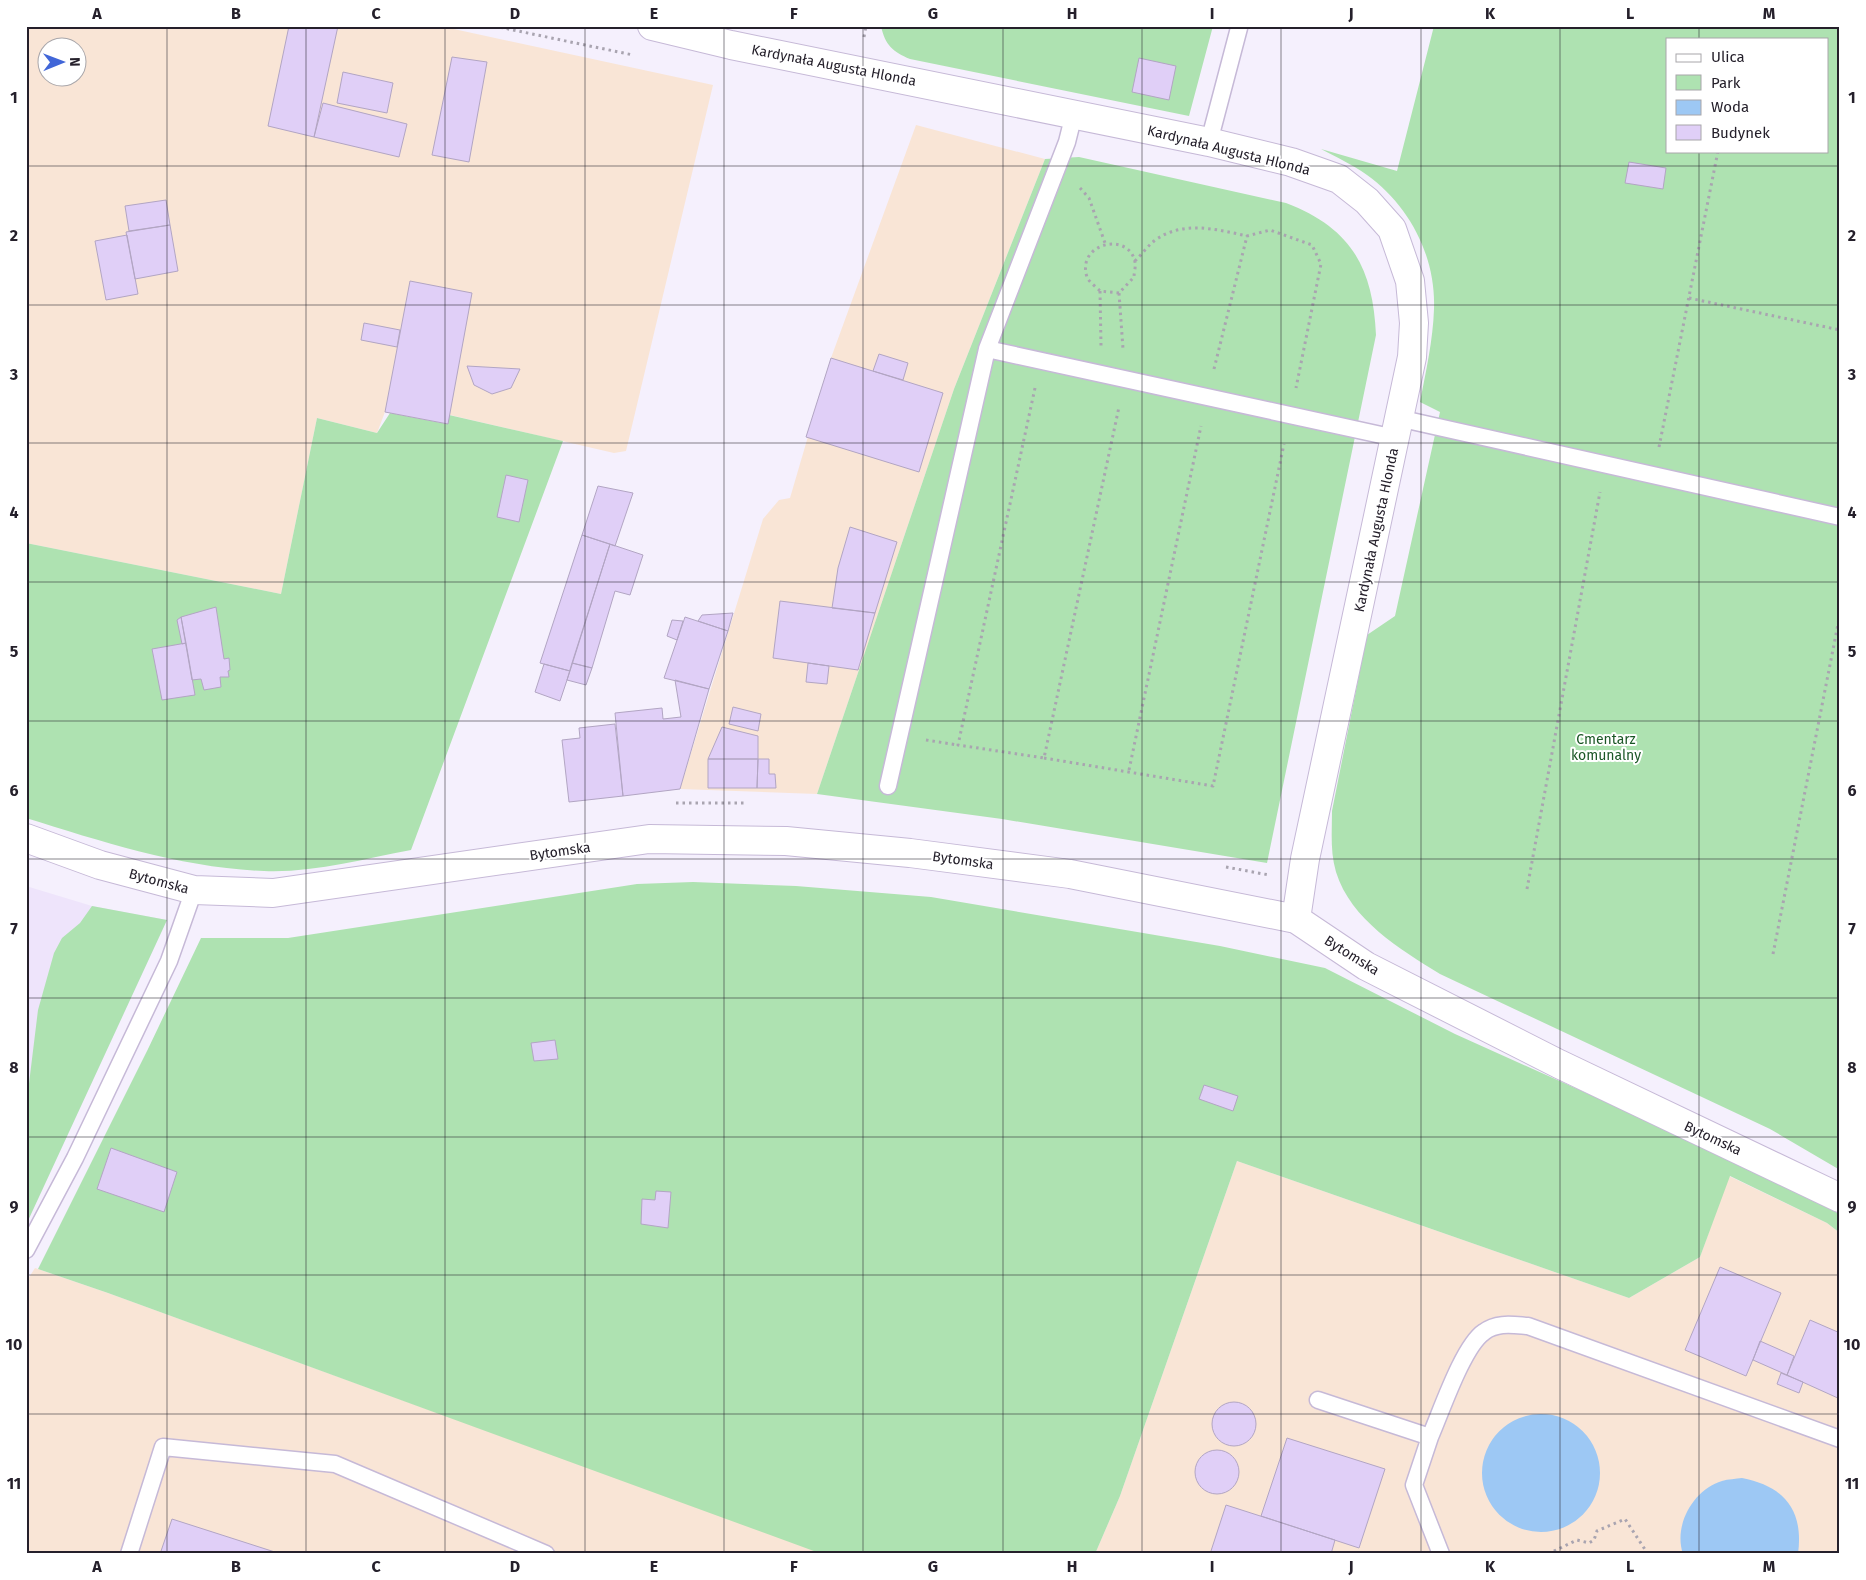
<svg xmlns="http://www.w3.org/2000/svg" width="1866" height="1580" viewBox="0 0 1866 1580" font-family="'Fira Sans',sans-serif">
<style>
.built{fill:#eee4fb}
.industrial{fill:#f9e5d6;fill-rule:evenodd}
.green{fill:#aee2b1;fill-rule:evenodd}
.water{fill:#9dc8f4}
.building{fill:#e0cff7;stroke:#b2a5c3}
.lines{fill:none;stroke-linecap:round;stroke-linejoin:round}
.service-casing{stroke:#c6b9d7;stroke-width:19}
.minor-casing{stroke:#c6b9d7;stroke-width:30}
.tertiary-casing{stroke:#c6b9d7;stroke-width:30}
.path{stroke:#a9a4b0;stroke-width:3;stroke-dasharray:2.5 4;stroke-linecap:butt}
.service{stroke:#fff;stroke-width:16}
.minor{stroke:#fff;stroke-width:28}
.tertiary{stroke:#fff;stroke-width:28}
.grid{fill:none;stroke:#25202b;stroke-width:1;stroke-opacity:0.55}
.labels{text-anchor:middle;stroke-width:4;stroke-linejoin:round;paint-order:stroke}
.street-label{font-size:14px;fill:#25202b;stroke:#fff}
.park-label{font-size:14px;fill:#1a5625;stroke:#fff}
.neatline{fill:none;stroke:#25202b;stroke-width:2}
.grid-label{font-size:16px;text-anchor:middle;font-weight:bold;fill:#25202b}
</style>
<rect width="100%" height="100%" fill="#f5f0fd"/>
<!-- built -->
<path class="built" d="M26 886 92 906 167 920 26 1225Z"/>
<!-- industrial -->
<path class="industrial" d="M26 26H440L713 85 626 451 614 453 450 415 448 424 385 412 377 433 317 418 281 594 26 543ZM48 48H78V78H48Z
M916 125 1045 159 954 389 817 794 680 789 763 519 779 500 790 498 831 358Z
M1237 1161 1629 1298 1700 1257 1729 1176 1827 1223 1840 1233V1554H1095L1120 1496Z
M35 1268 108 1293 825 1554H26V1282Z"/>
<!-- green -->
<path class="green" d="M881 26H1213L1189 116 910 59C893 52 885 45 881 26Z
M1434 26H1840V1170L1770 1129 1440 974C1400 949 1351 920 1336 872 1330 852 1332 831 1332 811L1367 635 1395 616 1440 412 1420 402C1426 371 1433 340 1434 309 1436 256 1409 205 1367 175 1353 165 1336 157 1321 149L1397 171ZM1667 39H1827V151H1667Z
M1079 157 1286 203C1351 228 1373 267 1376 335L1267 863 1002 819 817 794 954 389 1045 159Z
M390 413 447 424 449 415 563 441 411 850C363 859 313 873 264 871 183 868 103 842 26 818V543L281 594 317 418 377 433Z
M693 882 796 886 931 897 1220 946 1325 968 1455 1034 1809 1193 1840 1215V1233L1827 1223 1730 1176 1700 1257 1629 1298 1237 1161 1120 1496 1095 1554H822L108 1293 38 1269 148 1049 201 938H288L637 884Z
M92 906 167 920 26 1225V1108L38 1010 54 953 62 938 80 923Z"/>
<!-- water -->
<path class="water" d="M1482 1473a59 59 0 1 1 118 0a59 59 0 1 1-118 0Z
M1742 1478C1784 1486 1804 1510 1798 1554H1683C1673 1525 1694 1489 1722 1481 1728 1479 1736 1479 1742 1478Z"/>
<!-- building -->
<path class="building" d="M289 26H338L314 137 268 126Z
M452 57 487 62 469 162 432 155Z
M1139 58 1176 66 1169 100 1132 92Z
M343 72 393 83 387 113 337 103Z
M323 103 407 124 399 157 314 137Z
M1629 162 1666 168 1663 189 1625 183Z
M166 200 170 225 129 231 125 206Z
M170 225 178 271 135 279 126 232Z
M127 235 138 294 106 300 95 241Z
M410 281 472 293 448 424 385 412Z
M364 323 400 330 397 347 361 340Z
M879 354 908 363 903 380 873 371Z
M831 358 943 393 919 472 806 437Z
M467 366 520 369 511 388 492 394 474 385Z
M506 475 528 480 519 522 497 517Z
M598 486 633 493 615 546 582 535Z
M850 527 897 542 875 613 832 608 838 568Z
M582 535 610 544 570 671 540 663Z
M610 544 643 555 630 595 615 591 592 668 572 663Z
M780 601 875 613 858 670 773 658Z
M216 607 224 659 229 658 230 670 228 671 229 677H220L221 687 204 690 201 679 192 680 181 617Z
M733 613 728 631 698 621 702 615Z
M181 617 186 643 182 644 177 620Z
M685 617 728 631 709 689 664 678Z
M672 620 683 621 677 640 667 636Z
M186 643 195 695 162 700 152 649Z
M572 663 592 668 586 685 567 680Z
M808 663 829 666 827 684 806 682Z
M544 664 570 671 560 701 535 692Z
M675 680 709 689 680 789 623 796 615 713 662 708 663 719 681 717Z
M733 707 761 714 758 731 729 724Z
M615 724 623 796 569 802 562 740 580 738 579 728Z
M722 727 758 736V759H708Z
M708 759H758L757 788H708Z
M758 759H769V774H775L776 788H757Z
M555 1040 558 1059 534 1061 531 1043Z
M1204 1085 1238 1096 1233 1111 1199 1099Z
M111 1148 177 1172 164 1212 97 1189Z
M656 1191 671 1192 668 1228 641 1224 642 1199 655 1200Z
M1720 1267 1781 1293 1746 1376 1685 1350Z
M1810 1320 1840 1333V1399L1787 1375Z
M1760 1341 1794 1356 1787 1375 1753 1360Z
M1781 1373 1803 1382 1799 1393 1777 1384Z
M1212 1424a22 22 0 1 1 44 0a22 22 0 1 1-44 0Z
M1287 1438 1385 1469 1359 1548 1261 1516Z
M1195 1472a22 22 0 1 1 44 0a22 22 0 1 1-44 0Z
M1226 1505 1335 1540 1331 1554H1210Z
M172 1519 281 1554H160Z"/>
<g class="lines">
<defs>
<path id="service" d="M1209 142 1239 28
M987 349 1395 438
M1398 418 1840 517
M888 786 987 349 1067 142 1074 114
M26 1250 75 1158 169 961 194 890
M1318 1400 1430 1437 1414 1485 1441 1554
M1430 1437C1441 1412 1463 1346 1484 1332 1497 1322 1513 1325 1528 1326L1840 1439
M129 1554 163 1447 335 1464 546 1554"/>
<path id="minor" d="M652 26 731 45 1209 142 1291 162 1339 179 1367 201 1392 229 1410 281 1414 323 1412 357 1305 859 1296 919"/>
<path id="tertiary" d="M26 838 100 865 194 890 273 893 649 839 786 841 910 853 1070 874 1296 919 1366 966 1559 1064 1840 1198"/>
</defs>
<!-- service casing -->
<use href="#service" class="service-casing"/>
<!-- minor casing -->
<use href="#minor" class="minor-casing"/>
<!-- tertiary casing -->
<use href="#tertiary" class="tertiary-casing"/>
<!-- path -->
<path class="path" d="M494 26 633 55
M864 37 866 26
M1080 188 1089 198 1105 243
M1135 261C1141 255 1147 247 1154 241 1182 220 1215 229 1247 236
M1100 291 1101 346
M1119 293 1100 291C1096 287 1089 282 1087 277 1076 243 1129 231 1135 262 1136 266 1134 273 1134 277L1119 293 1123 349
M1689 298 1840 330
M1214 369 1247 236 1270 230 1312 245 1321 264 1296 388
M1035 388 958 745 1044 758 1119 407
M1659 447 1718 151
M926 740 958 745
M1044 758 1213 786 1284 444
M1129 770 1201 426
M676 803H747
M1226 867 1269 875
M1527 889 1600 492
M1773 954 1840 614
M1548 1554 1577 1540 1589 1543 1594 1540 1597 1531 1625 1519 1648 1554"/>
<!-- service -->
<use href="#service" class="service"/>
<!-- minor -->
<use href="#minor" class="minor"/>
<!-- tertiary -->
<use href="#tertiary" class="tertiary"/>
</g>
<!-- grid -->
<path class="grid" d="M167 26V1554M306 26V1554M445 26V1554M585 26V1554M724 26V1554M863 26V1554M1003 26V1554M1142 26V1554M1281 26V1554M1421 26V1554M1560 26V1554M1699 26V39M1699 151V1554M26 166H1840M26 305H1840M26 443H1840M26 582H1840M26 721H1840M26 859H1840M26 998H1840M26 1137H1840M26 1275H1840M26 1414H1840"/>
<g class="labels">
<!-- street labels -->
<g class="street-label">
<text transform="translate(834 65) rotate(11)" y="5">Kardynała Augusta Hlonda</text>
<text transform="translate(1229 150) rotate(14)" y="5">Kardynała Augusta Hlonda</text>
<text transform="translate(1376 530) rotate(-78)" y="5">Kardynała Augusta Hlonda</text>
<text transform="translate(560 851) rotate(-8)" y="5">Bytomska</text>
<text transform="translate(963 860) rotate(8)" y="5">Bytomska</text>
<text transform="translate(159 881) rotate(15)" y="5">Bytomska</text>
<text transform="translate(1352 955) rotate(32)" y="5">Bytomska</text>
<text transform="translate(1713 1138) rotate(25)" y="5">Bytomska</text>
</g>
<!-- park labels -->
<g class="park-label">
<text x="1606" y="744">Cmentarz<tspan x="1606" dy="16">komunalny</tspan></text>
</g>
</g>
<!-- border -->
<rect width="1866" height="1580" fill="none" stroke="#ffffff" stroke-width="55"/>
<!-- legend -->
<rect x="1666" y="38" width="162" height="115" fill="#ffffff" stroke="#a8a6aa"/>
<rect x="1676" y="54" width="25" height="8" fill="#ffffff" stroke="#a8a6aa"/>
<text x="1711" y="62" font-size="15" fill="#25202b">Ulica</text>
<rect x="1676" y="75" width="25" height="15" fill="#aee2b1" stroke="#a8a6aa"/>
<text x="1711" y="88" font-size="15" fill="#25202b">Park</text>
<rect x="1676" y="100" width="25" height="15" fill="#9dc8f4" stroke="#a8a6aa"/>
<text x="1711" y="112" font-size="15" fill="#25202b">Woda</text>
<rect x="1676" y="125" width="25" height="15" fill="#e0cff7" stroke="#a8a6aa"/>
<text x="1711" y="138" font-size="15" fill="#25202b">Budynek</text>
<!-- north arrow -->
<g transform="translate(62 62) rotate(89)"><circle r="24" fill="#ffffff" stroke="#a8a6aa"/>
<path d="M0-4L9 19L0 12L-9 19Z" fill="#4166d8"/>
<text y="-8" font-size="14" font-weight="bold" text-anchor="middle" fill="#25202b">N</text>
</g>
<rect x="28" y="28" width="1810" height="1524" class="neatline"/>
<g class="grid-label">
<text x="97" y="19">A</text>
<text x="236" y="19">B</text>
<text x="376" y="19">C</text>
<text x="515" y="19">D</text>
<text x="654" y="19">E</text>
<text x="794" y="19">F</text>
<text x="933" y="19">G</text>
<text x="1072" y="19">H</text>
<text x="1212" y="19">I</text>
<text x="1351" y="19">J</text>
<text x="1490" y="19">K</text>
<text x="1630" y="19">L</text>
<text x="1769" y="19">M</text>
<text x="14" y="103">1</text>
<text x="1852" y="103">1</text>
<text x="14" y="241">2</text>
<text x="1852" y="241">2</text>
<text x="14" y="380">3</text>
<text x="1852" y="380">3</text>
<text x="14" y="518">4</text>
<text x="1852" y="518">4</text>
<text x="14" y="657">5</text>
<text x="1852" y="657">5</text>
<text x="14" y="796">6</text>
<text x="1852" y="796">6</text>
<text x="14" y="934">7</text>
<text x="1852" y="934">7</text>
<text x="14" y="1073">8</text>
<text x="1852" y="1073">8</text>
<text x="14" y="1212">9</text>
<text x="1852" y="1212">9</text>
<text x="14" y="1350">10</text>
<text x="1852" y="1350">10</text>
<text x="14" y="1489">11</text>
<text x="1852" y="1489">11</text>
<text x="97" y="1572">A</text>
<text x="236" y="1572">B</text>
<text x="376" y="1572">C</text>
<text x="515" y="1572">D</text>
<text x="654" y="1572">E</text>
<text x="794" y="1572">F</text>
<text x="933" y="1572">G</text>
<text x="1072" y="1572">H</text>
<text x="1212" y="1572">I</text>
<text x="1351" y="1572">J</text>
<text x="1490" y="1572">K</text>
<text x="1630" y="1572">L</text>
<text x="1769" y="1572">M</text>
</g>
</svg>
